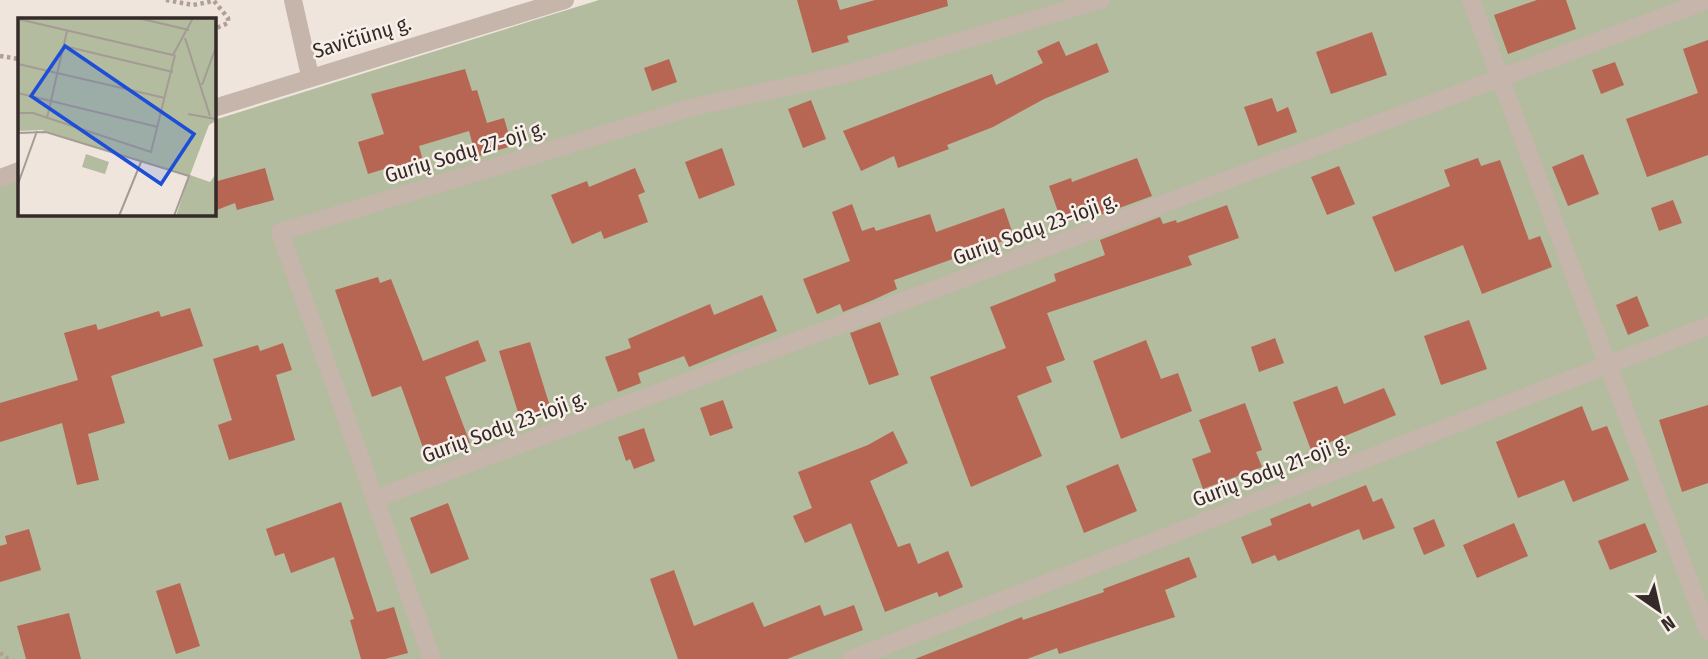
<svg xmlns="http://www.w3.org/2000/svg" width="1708" height="659" viewBox="0 0 1708 659" font-family="'Fira Sans Condensed',sans-serif">
<style>
.green{fill:#b3bc9e}
.building{fill:#b66653}
.lines{fill:none;stroke-linecap:round;stroke-linejoin:round}
.path{stroke:#b19f94;stroke-width:4.5;stroke-dasharray:3.5 3.5;stroke-linecap:butt}
.street{stroke:#c5b5aa;stroke-width:18}
.labels{text-anchor:middle;stroke-width:5;stroke-linejoin:round;paint-order:stroke}
.street-label{font-size:21px;fill:#342b29;stroke:#f7efe8}
.inset-road{fill:none;stroke:#a49b95;stroke-width:2}
.view{fill:#1d4ed8;fill-opacity:0.15;stroke:#1d4ed8;stroke-width:3.5}
.inset-edge{fill:none;stroke:#342b29;stroke-width:3.5}
</style>
<rect width="100%" height="100%" fill="#efe5dd"/>
<!-- green -->
<path class="green" d="M599 0H1708V659H0V186L19 180V214H214V120Z"/>
<!-- building -->
<path class="building" d="M797 0H837L840 10 875 0H947L948 6 847 36 849 42 812 53Z
M1537 0H1566L1576 29 1508 54 1494 15Z
M1372 32 1387 75 1331 94 1316 52Z
M1708 40V155L1647 177 1626 119 1698 93 1683 49Z
M1059 41 1066 56 1097 43 1109 72 1044 99 993 127 947 145 949 149 898 168 894 156 861 171 843 131 992 74 996 85 1043 63 1037 51Z
M669 59 677 82 652 91 644 68Z
M1615 62 1624 85 1601 94 1592 70Z
M465 69 472 91 477 90 487 123 504 118 512 146 476 157 469 131 419 146 424 165 396 173 394 166 368 174 358 142 384 134 371 94Z
M1272 98 1277 112 1288 107 1297 132 1258 146 1244 107Z
M811 100 826 139 803 148 788 109Z
M722 148 735 185 699 199 685 162Z
M1583 154 1599 194 1568 206 1552 167Z
M1137 158 1152 196 1092 218 1090 213 1062 223 1049 186 1071 178 1072 182Z
M1478 158 1481 166 1500 160 1529 240 1540 236 1552 267 1482 294 1463 245 1395 272 1372 217 1450 186 1444 170Z
M1339 166 1355 204 1327 215 1311 177Z
M265 168 274 200 237 210 235 203 214 211V182Z
M635 168 645 192 638 195 648 222 604 239 601 231 572 244 551 195 587 181 589 187Z
M1673 200 1682 223 1659 231 1651 208Z
M852 204 862 231 874 227 876 231 930 214 936 232 1004 208 1014 237 894 280 897 289 873 300 843 312 840 304 817 314 803 279 850 261 832 212Z
M1227 205 1239 238 1188 256 1192 265 1047 313 1065 360 1046 367 1052 382 1017 396 1042 456 971 487 930 377 1006 348 990 307 1056 281 1054 274 1105 255 1100 240 1160 217 1163 224 1176 220 1177 223Z
M378 277 380 283 391 279 423 361 478 340 486 361 445 377 470 443 427 459 401 386 372 397 335 290Z
M762 295 777 331 689 367 684 356 638 373 641 383 618 392 605 357 631 348 628 339 710 304 714 315Z
M1637 296 1649 326 1628 335 1616 305Z
M190 308 203 346 111 376 125 423 88 434 99 480 77 485 62 423 0 442V403L78 380 64 333 96 324 98 330 159 311 161 317Z
M1469 320 1487 369 1441 385 1424 336Z
M880 322 899 375 869 385 850 333Z
M1275 338 1284 363 1259 372 1251 347Z
M1146 340 1161 379 1178 373 1192 411 1121 439 1093 361Z
M530 342 552 413 521 422 499 351Z
M283 343 292 370 276 375 295 440 229 460 218 425 232 420 213 359 258 345 260 351Z
M1337 386 1344 404 1384 388 1396 415 1311 450 1293 402Z
M723 400 733 428 710 436 700 408Z
M1245 403 1262 450 1256 452 1262 467 1203 489 1192 459 1211 452 1199 420Z
M1708 405V483L1682 492 1659 420Z
M1582 406 1592 431 1607 426 1629 480 1573 502 1564 480 1518 498 1496 442Z
M644 428 655 461 634 469 630 459 626 461 618 437Z
M893 431 908 463 870 481 898 547 910 543 918 564 948 551 963 587 939 597 937 592 885 612 851 523 805 543 793 516 812 508 798 472 868 445Z
M1118 464 1137 511 1084 533 1066 486Z
M1366 485 1373 502 1382 498 1395 528 1363 540 1359 529 1278 561 1275 555 1252 564 1241 537 1272 525 1270 519 1310 503 1312 507Z
M341 502 377 612 394 607 408 653 385 659H361L350 620 354 619 334 557 291 573 284 553 275 556 266 529Z
M448 503 469 559 431 574 410 518Z
M1434 519 1445 546 1424 555 1413 528Z
M1514 523 1528 556 1477 578 1463 545Z
M1645 523 1657 552 1610 570 1598 541Z
M29 529 41 570 0 582V546L7 544 5 536Z
M1189 557 1197 577 1165 590 1175 617 1059 654 1057 648 1027 659H915L1022 617 1023 620 1104 592 1103 589Z
M674 570 694 626 753 602 764 627 820 605 824 616 854 605 863 630 787 659H678L650 579Z
M180 583 200 646 176 654 156 591Z
M69 613 81 659H26L17 626Z"/>
<g class="lines">
<!-- path -->
<path class="path" d="M166 0 193 5 214 1 228 18V23L214 29
M0 56 19 59
M0 653 8 659"/>
<!-- street -->
<path class="street" d="M293 0 310 76
M1471 0 1708 631
M214 108 565 0
M0 178 19 171
M377 498 1708 0
M432 659 280 232 693 107 843 75 1101 0
M851 659 1708 326"/>
</g>
<g class="labels">
<!-- street labels -->
<g class="street-label">
<text transform="translate(362 37) rotate(-17)" y="7">Savičiūnų g.</text>
<text transform="translate(465 152) rotate(-17)" y="7">Gurių Sodų 27-oji g.</text>
<text transform="translate(1035 229) rotate(-20)" y="7">Gurių Sodų 23-ioji g.</text>
<text transform="translate(504 427) rotate(-20)" y="7">Gurių Sodų 23-ioji g.</text>
<text transform="translate(1271 471) rotate(-21)" y="7">Gurių Sodų 21-oji g.</text>
</g>
</g>
<!-- overview -->
<g transform="translate(18 18)">
<rect width="198" height="198" fill="#efe5dd"/>
<path d="M0 0H198V103L191 107 172 157 192 164 198 156V198H158L171 158 24 112 0 113ZM68 136 91 144 87 156 64 149Z" fill="#b3bc9e"/>
<path class="inset-road" d="M120 0 171 12M0 1 155 37 175 0M167 20 192 98M46 28 155 54M0 46 147 80M184 67 198 29M0 75 140 109M0 95H15L133 134 157 37M170 96 198 101M29 100 49 13M0 115 28 114 171 158 156 198M0 166 19 113M101 198 123 144"/>
<path class="view" d="M47 28 176 116 143 166 13 78Z"/>
<rect width="198" height="198" class="inset-edge"/>
</g>
<!-- north arrow -->
<g transform="translate(1659 610) rotate(146)" stroke="#f7efe8" stroke-width="5" paint-order="stroke">
<path d="M0-5L12 26L0 18L-12 26Z" fill="#342b29"/>
<text y="-10" font-size="19" font-weight="bold" text-anchor="middle" fill="#342b29">N</text>
</g>
</svg>
